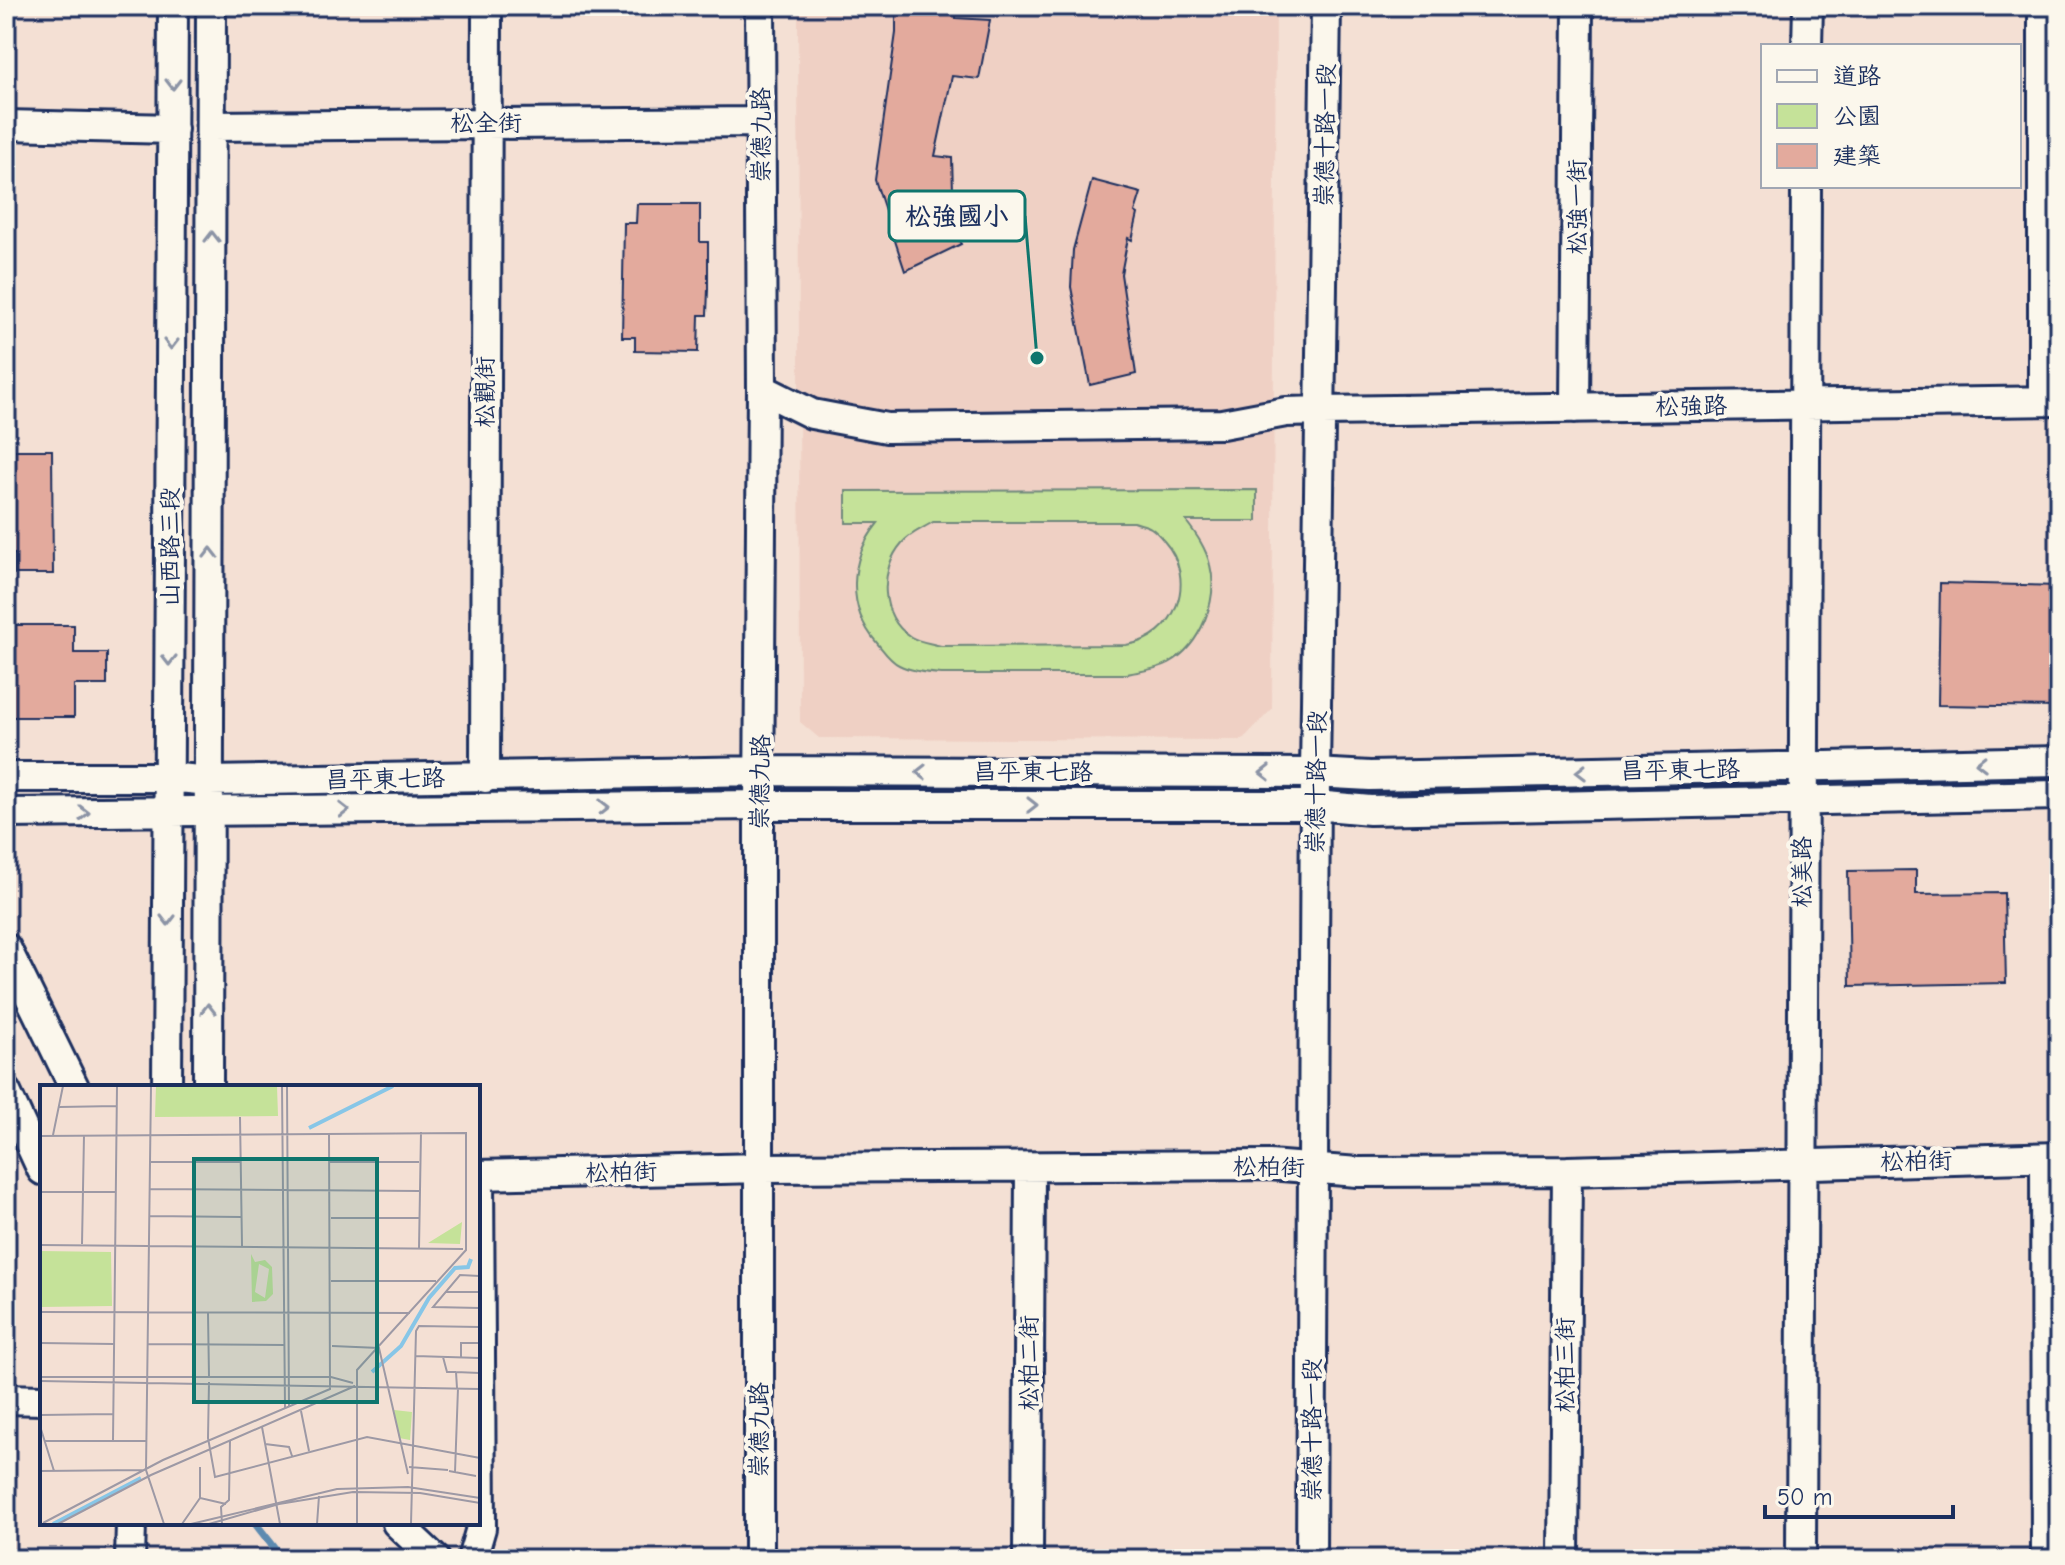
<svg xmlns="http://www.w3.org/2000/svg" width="2065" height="1565" viewBox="0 0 2065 1565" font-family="'Comic Neue','LXGW WenKai TC',sans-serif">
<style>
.built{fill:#efd0c4}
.green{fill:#c5e299;stroke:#70887c;stroke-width:2;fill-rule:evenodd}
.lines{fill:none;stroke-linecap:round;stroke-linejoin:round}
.stream{stroke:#5c8ab0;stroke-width:8}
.building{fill:#e3aa9d;stroke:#1b2f5e;stroke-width:2}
.minor-casing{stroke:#1b2f5e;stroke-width:34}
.minor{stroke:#fbf7ec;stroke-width:28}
.oneway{stroke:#8b93a5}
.labels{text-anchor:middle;stroke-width:8;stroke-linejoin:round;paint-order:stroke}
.street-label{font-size:24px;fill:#1b2f5e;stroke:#fbf7ec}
.inset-river{fill:none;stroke:#87c6e7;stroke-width:4}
.inset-road{fill:none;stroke:#9d99a5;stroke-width:2}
.view{fill:#0f766e;fill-opacity:0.15;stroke:#0f766e;stroke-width:4}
.inset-edge{fill:none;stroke:#1b2f5e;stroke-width:4}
.leader{fill:none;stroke:#0f766e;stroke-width:3}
.callout-dot{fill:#0f766e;stroke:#fbf7ec;stroke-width:3}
.callout{fill:#fbf7ec;stroke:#0f766e;stroke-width:3}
.callout-label{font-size:26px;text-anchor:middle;font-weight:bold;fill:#1b2f5e}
</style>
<rect width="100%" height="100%" fill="#f4e0d4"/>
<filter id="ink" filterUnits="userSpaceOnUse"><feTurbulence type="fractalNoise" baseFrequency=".0125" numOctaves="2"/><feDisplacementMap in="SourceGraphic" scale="16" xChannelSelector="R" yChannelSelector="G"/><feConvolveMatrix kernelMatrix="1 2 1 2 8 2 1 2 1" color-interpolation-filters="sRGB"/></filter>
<g filter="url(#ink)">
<!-- built -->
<path class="built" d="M798 6H1276L1272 709 1242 740 819 738 800 722Z"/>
<!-- green -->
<path class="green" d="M1257 490V521H1186C1196 534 1206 548 1210 565 1219 599 1201 645 1169 663 1156 670 1140 671 1126 674H941C927 673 911 671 899 665 890 661 883 650 877 643 846 607 849 559 878 523H846V491ZM933 522H1134C1139 524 1146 525 1151 528 1156 531 1160 536 1164 541 1198 579 1177 638 1126 645L941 646C931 643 919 642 911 637 879 617 879 569 902 543 910 533 922 529 933 522Z"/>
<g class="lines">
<!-- stream -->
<path class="stream" d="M255 1523 283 1559"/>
</g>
<!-- building -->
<path class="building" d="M896 6H955L956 18 990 20 979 79 952 76 935 156 952 158 953 191 935 195 961 244 905 271 875 180 896 33Z
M1092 180 1141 193 1135 212 1138 214 1132 240 1128 238 1121 274 1136 374 1090 385 1071 287 1073 250Z
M637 204H700V242H708V289L707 315H699L698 352 635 351V337H622L624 223H636Z
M14 450H52L53 574H15V554H6V478H15Z
M1940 583 2059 586V707L1938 705Z
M6 625H74V653H107V685H74V717H6Z
M1916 870V894L2004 893 2006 983 1850 986 1848 871Z"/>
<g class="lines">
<defs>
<path id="minor" d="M1807 46 1808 6
M6 125 173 129
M212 126 760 122
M762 389 812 414 887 428 1222 424 1286 412 1322 411 2059 401
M2043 401V6
M1575 408 1578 6
M6 777H168L210 781 760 771 1315 773 1370 776 2059 761
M485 778 487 6
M6 813 759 805H1315L1370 810 2059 795
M6 948 74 1087
M167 1087 173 6
M208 1087 211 6
M6 1092 42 1170
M2045 1158 2046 1559
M478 1175 760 1168 1269 1165 1358 1172 1567 1171 2059 1157
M6 1399 42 1400
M397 1523 435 1559
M130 1559 131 1523
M472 1559 481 1528 479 1175
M759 1559V805L762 389 760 6
M1028 1559 1030 1168
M1311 1559 1315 773 1326 6
M1564 1559 1567 1171
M1801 1559 1806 186"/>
</defs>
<!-- minor casing -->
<use href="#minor" class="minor-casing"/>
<!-- minor -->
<use href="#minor" class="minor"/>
</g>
<!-- one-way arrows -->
<defs><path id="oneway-chevron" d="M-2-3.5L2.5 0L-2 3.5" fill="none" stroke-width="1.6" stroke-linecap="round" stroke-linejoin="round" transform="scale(2)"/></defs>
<g class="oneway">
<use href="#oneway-chevron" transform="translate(173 84) rotate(90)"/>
<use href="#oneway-chevron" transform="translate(212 237) rotate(-90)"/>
<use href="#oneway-chevron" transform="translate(171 344) rotate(90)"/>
<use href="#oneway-chevron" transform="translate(211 553) rotate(-90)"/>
<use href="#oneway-chevron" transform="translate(169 660) rotate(90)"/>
<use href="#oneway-chevron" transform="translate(1981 763) rotate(179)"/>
<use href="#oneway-chevron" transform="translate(921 772) rotate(-180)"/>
<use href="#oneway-chevron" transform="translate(1581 772) rotate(179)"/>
<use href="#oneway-chevron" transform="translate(1265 773) rotate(-180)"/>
<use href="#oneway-chevron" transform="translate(1032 805)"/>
<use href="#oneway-chevron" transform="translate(604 807) rotate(-1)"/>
<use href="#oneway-chevron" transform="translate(344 810) rotate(-1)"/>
<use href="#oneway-chevron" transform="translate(84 813)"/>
<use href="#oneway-chevron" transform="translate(168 920) rotate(90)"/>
<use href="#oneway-chevron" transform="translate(208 1009) rotate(-90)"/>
</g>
</g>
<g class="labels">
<!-- street labels -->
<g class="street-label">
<text x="486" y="131">松全街</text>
<text transform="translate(761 135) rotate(-90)" y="8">崇德九路</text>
<text transform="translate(1325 135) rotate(-89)" y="8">崇德十路一段</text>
<text transform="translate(1577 207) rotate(-90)" y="8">松強一街</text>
<text transform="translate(485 392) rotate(-90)" y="8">松觀街</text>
<text transform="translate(1691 406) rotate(-1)" y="8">松強路</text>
<text transform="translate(170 547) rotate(-90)" y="8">山西路三段</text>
<text transform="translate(1680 770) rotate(-1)" y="8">昌平東七路</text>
<text x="1033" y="780">昌平東七路</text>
<text transform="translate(385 779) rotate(-1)" y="8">昌平東七路</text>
<text transform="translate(760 782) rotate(-89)" y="8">崇德九路</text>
<text transform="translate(1316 782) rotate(-89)" y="8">崇德十路一段</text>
<text transform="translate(1802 872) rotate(-90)" y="8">松美路</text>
<text transform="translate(1916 1161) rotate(-1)" y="8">松柏街</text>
<text transform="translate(1269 1167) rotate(1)" y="8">松柏街</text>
<text transform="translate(621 1172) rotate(-1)" y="8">松柏街</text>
<text transform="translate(1029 1363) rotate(-90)" y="8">松柏二街</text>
<text transform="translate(1565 1365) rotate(-90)" y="8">松柏三街</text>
<text transform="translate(759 1430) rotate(-90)" y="8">崇德九路</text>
<text transform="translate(1312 1430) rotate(-90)" y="8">崇德十路一段</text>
</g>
</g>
<!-- overview -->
<g transform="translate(40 1085)">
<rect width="440" height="440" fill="#f4e0d4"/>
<path d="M116 1H237L238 31 115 32ZM422 137 420 159 388 158ZM0 166 71 167 72 221 0 222ZM211 169 215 177 225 175 232 182 233 209 226 216 212 217ZM219 179 229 184 225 213 215 207ZM354 325 372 327 370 355 359 353Z" fill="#c5e299" fill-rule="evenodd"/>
<path class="inset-river" d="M269 43 353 1M332 287 361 261 389 213 415 183 428 182 431 174M13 439 101 393"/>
<path class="inset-road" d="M111 1 106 385 124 439M242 1 245 323M247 1 249 322M19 22 77 21M200 32 202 161M13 50 23 1M0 51 426 48V165L317 285V439M110 77H201M290 77H379M110 104 380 106M0 107H76M109 131 202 132M291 133H380M42 159 44 50M0 160 423 164M379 163 381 47M440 191 420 190 393 222 440 223M291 196H396M406 207H440M0 227 370 228M168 228 169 292M0 258 74 259M107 259 245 260M292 261 339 263 368 389M375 271 440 273M403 272 407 287H416M421 272V258H440M0 292H291L313 298M0 296 440 304M169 297 168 353 175 392 327 352 440 373M417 303 416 287 440 288M261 326 269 366M0 330 73 329M0 341 14 386M222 342 240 439M5 356H106M73 356 77 1M225 359 249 362 252 371M160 382V413L186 419M369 382 408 385M0 386 104 385M409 386 436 391M415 387 418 303M3 438 123 375 290 304 289 48M18 439 111 390 315 301M142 439 160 413M151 439 297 404 368 402 440 413M169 439 239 419 313 407 380 408 440 418M182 439 181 422 189 415 190 355M277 439 279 411M371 439 376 246 379 241 440 242"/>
<path class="view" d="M154 74H337V317H154Z"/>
<rect width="440" height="440" class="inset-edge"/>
</g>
<!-- callouts -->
<path class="leader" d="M1037 358L1025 216"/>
<circle class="callout-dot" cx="1037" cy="358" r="8"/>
<rect class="callout" x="889" y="191" width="136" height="50" rx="8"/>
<g class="callout-label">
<text x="957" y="225">松強國小</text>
</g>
<!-- margin -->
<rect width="2065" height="1565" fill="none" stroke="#fbf7ec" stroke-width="32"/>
<rect x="16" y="16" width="2033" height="1533" fill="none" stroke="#1b2f5e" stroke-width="3" filter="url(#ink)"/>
<!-- legend -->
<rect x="1761" y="44" width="260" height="144" fill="#fbf7ec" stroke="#a1a7b3" stroke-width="2"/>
<rect x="1777" y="70" width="40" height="12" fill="#fbf7ec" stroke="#a1a7b3" stroke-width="2"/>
<text x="1833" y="84" font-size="24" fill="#1b2f5e">道路</text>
<rect x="1777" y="104" width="40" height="24" fill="#c5e299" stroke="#a1a7b3" stroke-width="2"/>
<text x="1833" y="124" font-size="24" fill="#1b2f5e">公園</text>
<rect x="1777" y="144" width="40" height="24" fill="#e3aa9d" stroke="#a1a7b3" stroke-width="2"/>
<text x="1833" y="164" font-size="24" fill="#1b2f5e">建築</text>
<!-- scale -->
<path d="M1765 1505v12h188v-12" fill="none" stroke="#1b2f5e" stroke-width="4"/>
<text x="1777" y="1505" font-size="24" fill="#1b2f5e" stroke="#fbf7ec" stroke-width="6" paint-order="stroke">50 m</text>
</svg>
